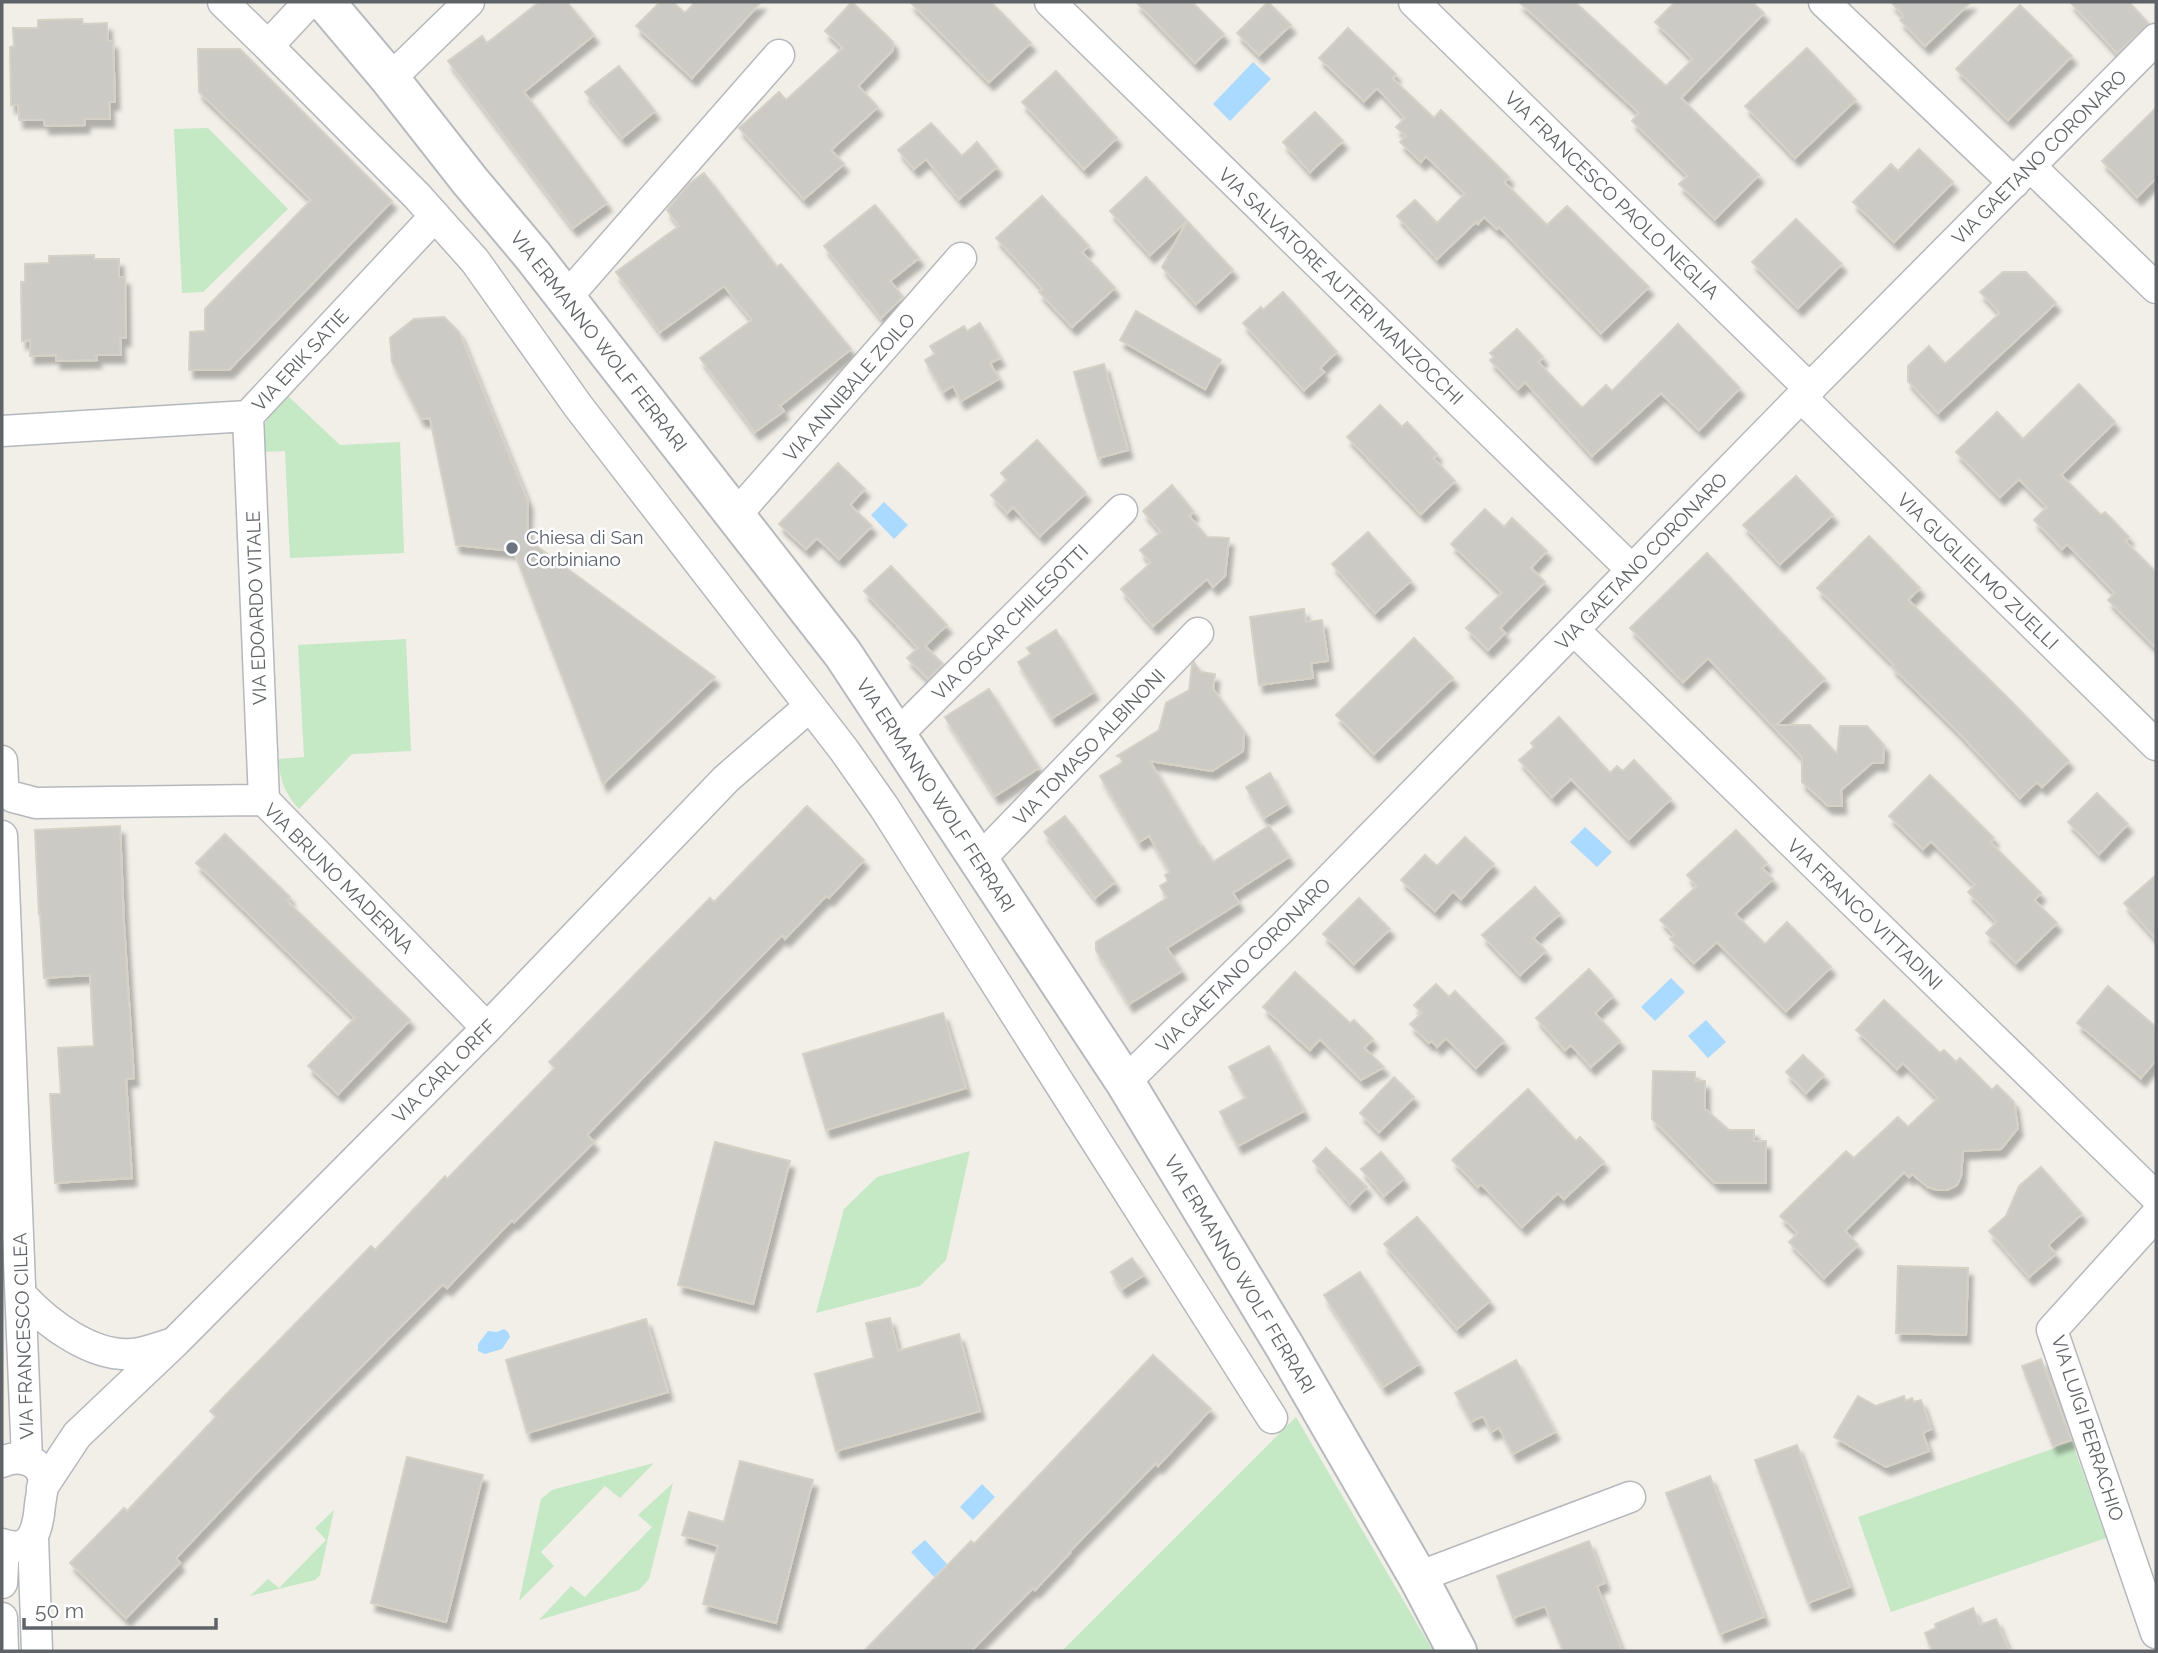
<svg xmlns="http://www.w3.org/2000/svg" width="2158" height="1653" viewBox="0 0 2158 1653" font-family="Raleway,sans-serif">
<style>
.green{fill:#c5e8c5}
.water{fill:#aadaff}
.building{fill:#cccac5;stroke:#d6d1c6;stroke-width:2;filter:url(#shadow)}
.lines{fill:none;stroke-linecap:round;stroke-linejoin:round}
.street-casing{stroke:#b5b8bc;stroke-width:33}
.secondary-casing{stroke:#b6babf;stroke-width:42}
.street{stroke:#fff;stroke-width:30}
.secondary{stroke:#fff;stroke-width:38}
.worship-dot{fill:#6b7280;stroke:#fff;stroke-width:2.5}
.labels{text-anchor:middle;stroke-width:5;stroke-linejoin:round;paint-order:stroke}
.street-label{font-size:19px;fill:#5f6368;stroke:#fff}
.worship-label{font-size:19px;fill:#5b616d;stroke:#fff;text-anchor:start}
</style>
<defs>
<filter id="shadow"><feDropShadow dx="4.5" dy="8" stdDeviation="2" flood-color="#0004"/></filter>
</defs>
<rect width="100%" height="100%" fill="#f1efe8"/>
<!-- green -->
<path class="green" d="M208 128 288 209 203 292 182 293 174 129Z
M288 396 340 445 400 442 404 553 290 558 285 451 260 452C259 424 270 415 288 396Z
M406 639 411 751 352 754 299 809C285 793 279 780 279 759L304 757 298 645Z
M970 1151 946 1260 920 1286 816 1313 844 1209 877 1177Z
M1296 1417 1433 1651H1062Z
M2072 1442 2106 1538 1891 1612 1858 1517Z
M654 1463 620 1498 605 1486 541 1552 554 1566 519 1601 541 1499 552 1490Z
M673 1483 649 1579 639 1590 539 1620 571 1586 585 1597 652 1527 638 1515Z
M334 1510 320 1575 315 1580 250 1596 268 1579 279 1588 326 1540 315 1528Z"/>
<!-- water -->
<path class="water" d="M1253 62 1271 79 1230 121 1213 104Z
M884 502 908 525 894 539 871 515Z
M1585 827 1612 852 1597 867 1570 842Z
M1671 978 1685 992 1655 1021 1641 1007Z
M1706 1020 1726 1042 1708 1058 1688 1036Z
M504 1329 508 1332 510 1337 502 1349 485 1354 478 1351V1344L488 1331 497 1332Z
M982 1484 995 1497 973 1520 960 1507Z
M925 1540 947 1564 934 1577 911 1552Z"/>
<!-- building -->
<path class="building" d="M539 2H567L594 35 524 92 607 203 573 228 448 61 482 36 487 43Z
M660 2H673L685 13 695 2H761L692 78 636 26Z
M852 2 893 42V50L858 86 878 107 831 150 844 164 804 199 739 128 779 92 786 100 843 48 825 31Z
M910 2H991L1031 43 989 82Z
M1136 2H1192L1224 34 1195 63Z
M1268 2 1291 25 1259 55 1237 33Z
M1519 2H1575L1666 86 1693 59 1655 22 1675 2H1752L1764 13 1681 98 1759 175 1715 219 1679 184 1688 176 1632 121 1639 113Z
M1891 2H1971L1925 46 1900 20 1904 16Z
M2070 2H2129L2149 24 2117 53Z
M2020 5 2072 56 2008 120 1956 69Z
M82 19 83 24 107 23 108 41H113L115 102H109L110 119H85V125L45 126 44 120H19L18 105H11L10 47 14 46 13 28H38V20Z
M1348 28 1396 74 1392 78 1434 118 1441 110 1509 177 1504 182 1547 225 1567 206 1649 287 1601 333 1499 227 1497 229 1484 217 1478 224 1476 222 1437 259 1397 216 1415 200 1437 223 1465 194 1426 156 1421 162 1400 142 1406 136 1396 127 1405 118 1377 88 1364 101 1319 58Z
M1807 48 1856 100 1795 158 1745 106Z
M198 49H240L392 201 229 370H189L190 332 205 331V309L311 200 199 92Z
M619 66 655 111 622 138 585 92Z
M1056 71 1117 138 1084 169 1022 102Z
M2156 108V178L2137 197 2102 161Z
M1315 112 1343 141 1310 172 1283 142Z
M931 123 962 156 977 142 997 167 959 199 926 159 914 169 898 150Z
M1919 149 1953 182 1894 242 1853 202 1891 164 1898 171Z
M704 173 777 267 781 264 851 349 780 406 784 411 755 432 700 358 752 320 724 286 660 332 616 272 679 226 667 210 689 184Z
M1146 177 1187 221 1150 255 1110 211Z
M1042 196 1089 246 1082 252 1115 288 1072 327 1039 292 1043 289 996 238Z
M875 205 919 258 890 281 903 297 881 318 824 246Z
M1796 219 1842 264 1798 308 1752 262Z
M1187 221 1233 270 1196 304 1162 267Z
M94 255V259H119V277H125L126 338H120L121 355H96L97 360 56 361V355L30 356V340L22 341 21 282H25V264L49 263V256Z
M2003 272H2026L2056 303 1938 413 1908 381V366L1929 346 1945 364 2000 313 1980 292Z
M1283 292 1337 352 1320 368 1324 372 1304 390 1243 323 1261 307 1263 310Z
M1136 311 1221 360 1205 389 1120 340Z
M444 317 459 332 528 502 527 539 715 677 603 784 514 551 456 545 430 418 421 419 392 362 390 338 414 319Z
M980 323 1000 358 990 363 999 379 961 401 953 386 943 392 925 360 935 354 930 346 964 326 967 331Z
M1678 324 1740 388 1699 430 1661 393 1592 456 1525 382 1518 389 1490 360 1494 357 1490 353 1517 329 1543 357 1538 362 1582 408 1606 385 1612 391Z
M1104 364 1128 450 1098 458 1074 372Z
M2079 384 2115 422 2061 475 2101 515 2105 512 2129 537 2125 541 2156 572V648L2108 600 2115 593 2067 544 2062 549 2034 520 2047 507 2019 479 2000 497 1956 452 1997 412 2023 439Z
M1380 405 1402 427 1407 422 1437 454 1433 458 1455 481 1421 514 1347 437Z
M1037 440 1086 493 1040 536 1013 507 1007 513 991 495 1007 480 1001 473Z
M838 463 865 489 850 505 872 526 839 559 817 538 806 549 779 524Z
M1796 476 1833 515 1780 564 1743 525Z
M1172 485 1194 512 1189 516 1207 537 1229 538 1225 576 1213 587 1207 579 1153 626 1121 589 1151 563 1140 550 1161 532 1143 511Z
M1485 509 1504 527 1512 518 1547 551 1531 568 1545 582 1500 628 1505 633 1488 650 1466 628 1502 593 1451 544Z
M1368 532 1411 581 1375 613 1332 564Z
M1869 536 1920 588 1908 600 2010 700 2069 761 2042 787 2037 782 2020 798 1957 731 1892 667 1894 665 1817 588Z
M1707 553 1825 679 1776 725H1810L1837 754 1840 726H1867L1884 745 1883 763H1872L1841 790 1842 806H1828L1802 782V757L1708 658 1683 682 1630 628Z
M891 566 947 625 925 646 943 664 928 679 907 658 918 648 864 591Z
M1304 609 1306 622 1322 620 1328 661 1311 663 1313 678 1259 685 1250 617Z
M1056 630 1094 692 1052 718 1018 662 1031 654 1027 648Z
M1414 638 1453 678 1374 754 1336 715Z
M1194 662 1201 672 1215 674 1213 689 1244 731 1243 751 1212 771 1150 761 1201 847 1203 846 1213 862 1269 826 1289 857 1233 893 1239 903 1167 948 1182 971 1129 1004 1096 950V942L1167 898 1160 886 1168 881 1165 875 1170 872 1149 836 1139 842 1100 776 1123 762 1120 757 1117 756 1159 730 1166 703 1189 690 1192 665Z
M989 689 1039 768 995 796 945 717Z
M1559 717 1610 773 1617 766 1623 771 1634 760 1671 799 1629 839 1571 779 1552 797 1519 760 1534 747 1531 743Z
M1270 773 1287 804 1264 818 1246 787Z
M1930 775 1994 838 1990 842 2041 893 2034 900 2057 923 2016 963 1986 933 1997 922 1968 892 1975 885 1931 841 1923 849 1889 816Z
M2097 793 2128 824 2099 854 2068 822Z
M807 806 864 860 829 898 826 896 785 939 782 935 587 1135 594 1142 514 1222 512 1220 447 1288 443 1284 265 1464 176 1558 180 1563 126 1618 70 1563 124 1508 127 1511 216 1417 210 1411 371 1246 375 1250 445 1176 447 1179 555 1068 549 1062 710 898 714 902Z
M1065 816 1115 882 1095 898 1044 832Z
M120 826 124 924 134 1078 126 1079 132 1178 55 1183 50 1094H61L58 1048 94 1046 90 975 44 978 40 914H39L35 830Z
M1736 830 1767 863 1762 868 1773 879 1735 914 1765 944 1787 922 1831 967 1786 1011 1717 942 1694 963 1670 939 1675 935 1660 920 1697 886 1687 875Z
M225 834 290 897 287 901 410 1020 338 1094 308 1066 355 1018 196 863Z
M1465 837 1494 864 1461 899 1453 891 1435 911 1401 880 1425 855 1437 866Z
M2156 875V939L2124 903Z
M1535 887 1560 914 1533 938 1546 951 1520 975 1482 935Z
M1359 898 1390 929 1354 964 1323 934Z
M1589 969 1613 996 1595 1013 1620 1041 1591 1067 1571 1045 1565 1050 1536 1018Z
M1295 972 1350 1023 1354 1020 1373 1039 1364 1048 1384 1067 1361 1080 1320 1039 1310 1050 1263 1007Z
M1436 984 1449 997 1455 991 1504 1041 1476 1068 1446 1038 1437 1047 1432 1041 1429 1043 1410 1024 1422 1013 1414 1005Z
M2108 986 2156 1027V1060L2141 1078 2077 1023Z
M1884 1000 1940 1053 1944 1050 1956 1062 1960 1058 1992 1090 1997 1085 2014 1102 2018 1128 2001 1149 1963 1151 1961 1176 1957 1185 1947 1190H1937L1928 1187 1912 1174 1909 1177 1904 1172 1845 1231 1858 1245 1824 1278 1789 1242 1798 1233 1780 1216 1846 1151 1854 1158 1898 1117 1908 1127 1938 1098 1903 1063 1897 1069 1856 1030Z
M943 1013 966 1088 826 1130 803 1054Z
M1269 1046 1304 1111 1238 1146 1220 1112 1246 1098 1229 1067Z
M1803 1055 1824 1075 1806 1093 1786 1072Z
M1653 1071 1695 1072V1081H1705V1109L1729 1130H1754V1141H1766V1183H1715L1652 1119Z
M1394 1077 1414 1097 1379 1132 1360 1113Z
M1528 1089 1576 1141 1580 1137 1604 1162 1564 1199 1558 1193 1522 1227 1481 1184 1478 1187 1452 1160Z
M715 1142 790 1161 753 1304 678 1285Z
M1326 1148 1367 1187 1350 1204 1313 1161Z
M1381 1152 1404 1179 1384 1196 1361 1169Z
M2041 1167 2082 1214 2048 1245 2056 1254 2029 1277 1989 1231 2006 1216 2019 1186Z
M1417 1217 1490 1301 1457 1329 1384 1244Z
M1132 1258 1144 1275 1122 1289 1111 1272Z
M1898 1266 1968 1268 1966 1335 1896 1333Z
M1360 1272 1419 1364 1383 1387 1324 1295Z
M890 1318 898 1351 959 1334 980 1411 836 1451 815 1374 874 1358 866 1323Z
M646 1319 668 1392 527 1433 506 1360Z
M1153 1355 1211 1409 1158 1466 1156 1463 1069 1552 1070 1553 1035 1590 1033 1588 971 1651H864L971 1541 974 1544Z
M2041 1359 2071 1440 2053 1446 2022 1366Z
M1516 1360 1555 1432 1513 1454 1499 1428 1491 1432 1483 1416 1471 1422 1455 1393Z
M1858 1396 1876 1406 1904 1396 1905 1401 1912 1398 1914 1402 1921 1400 1931 1429 1923 1433 1929 1451 1886 1467 1834 1437Z
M1797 1445 1850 1587 1808 1603 1755 1460Z
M407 1457 483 1475 446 1622 371 1603Z
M740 1461 813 1480 776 1623 703 1604 718 1546 682 1535 689 1512 724 1522Z
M1710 1476 1764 1617 1720 1634 1666 1493Z
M1589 1541 1605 1583 1597 1586 1622 1651H1563L1545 1606 1513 1618 1497 1576Z
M1973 1608 1980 1625 1996 1619 2009 1651H1932L1925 1633 1936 1628 1935 1624Z"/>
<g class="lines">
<defs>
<path id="street" d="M223 2 268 46 309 2
M1050 2 1632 570
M1414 2 1810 389
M1824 2 2014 183
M268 46 417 196 475 261 578 406 844 750 884 807 1272 1418
M390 79 469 2
M2031 167 2156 288
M565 299 779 55
M1801 397 2156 745
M248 416 264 800
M2 431 248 416 435 216
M736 515 961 258
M1574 630 2156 1197
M898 734 1122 510
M2 761 3 782
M13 797 36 803 264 800 487 1028
M2 836 27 1460
M979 860 1198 633
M1125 1082 1281 929 1801 397 2156 39
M2156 1215 2052 1330 2156 1633
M22 1296C48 1324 92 1357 132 1354 145 1353 157 1348 170 1344
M2 1462C16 1455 39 1458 43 1477 44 1485 41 1496 40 1505 38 1528 33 1555 2 1544
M42 1488 77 1435 176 1341 487 1028 726 779 810 706
M33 1537 37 1651
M1418 1577 1630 1497
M2 1583 4 1545
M2 1618 3 1651"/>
<path id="secondary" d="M325 2 390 79 470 181 533 256 843 654 1125 1082 1285 1347 1418 1577 1457 1651"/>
</defs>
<!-- street casing -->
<use href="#street" class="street-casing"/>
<!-- secondary casing -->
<use href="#secondary" class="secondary-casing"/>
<!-- street -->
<use href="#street" class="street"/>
<!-- secondary -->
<use href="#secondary" class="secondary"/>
</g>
<!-- markers -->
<circle class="worship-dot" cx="512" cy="548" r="7"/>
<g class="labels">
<!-- street labels -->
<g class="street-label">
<text transform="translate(2039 157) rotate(-45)" y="7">VIA GAETANO CORONARO</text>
<text transform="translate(1612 195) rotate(44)" y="7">VIA FRANCESCO PAOLO NEGLIA</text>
<text transform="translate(1341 286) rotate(44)" y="7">VIA SALVATORE AUTERI MANZOCCHI</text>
<text transform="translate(599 341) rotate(52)" y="7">VIA ERMANNO WOLF FERRARI</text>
<text transform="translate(300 360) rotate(-47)" y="7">VIA ERIK SATIE</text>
<text transform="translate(849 387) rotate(-49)" y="7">VIA ANNIBALE ZOILO</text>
<text transform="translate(1641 561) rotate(-46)" y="7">VIA GAETANO CORONARO</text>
<text transform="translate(1978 571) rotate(44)" y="7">VIA GUGLIELMO ZUELLI</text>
<text transform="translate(256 608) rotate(-92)" y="7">VIA EDOARDO VITALE</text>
<text transform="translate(1010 622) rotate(-45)" y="7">VIA OSCAR CHILESOTTI</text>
<text transform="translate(1089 747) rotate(-46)" y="7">VIA TOMASO ALBINONI</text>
<text transform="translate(936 795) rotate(57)" y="7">VIA ERMANNO WOLF FERRARI</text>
<text transform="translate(339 878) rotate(45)" y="7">VIA BRUNO MADERNA</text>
<text transform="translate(1865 914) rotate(44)" y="7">VIA FRANCO VITTADINI</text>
<text transform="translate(1243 965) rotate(-45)" y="7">VIA GAETANO CORONARO</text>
<text transform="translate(444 1071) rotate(-45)" y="7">VIA CARL ORFF</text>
<text transform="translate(1240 1274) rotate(59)" y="7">VIA ERMANNO WOLF FERRARI</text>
<text transform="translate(23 1336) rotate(-92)" y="7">VIA FRANCESCO CILEA</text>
<text transform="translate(2088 1428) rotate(72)" y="7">VIA LUIGI PERRACHIO</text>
</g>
<!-- worship labels -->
<g class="worship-label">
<text x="526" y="544">Chiesa di San<tspan x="526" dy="22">Corbiniano</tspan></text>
</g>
</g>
<!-- border -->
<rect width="2158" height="1653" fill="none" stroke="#5f6368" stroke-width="7"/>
<!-- scale -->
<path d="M24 1618v10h192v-10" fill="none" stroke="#5f6368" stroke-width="3.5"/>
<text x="35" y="1618" font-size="21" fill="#5f6368" stroke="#ffffff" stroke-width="5" paint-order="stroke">50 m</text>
</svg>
